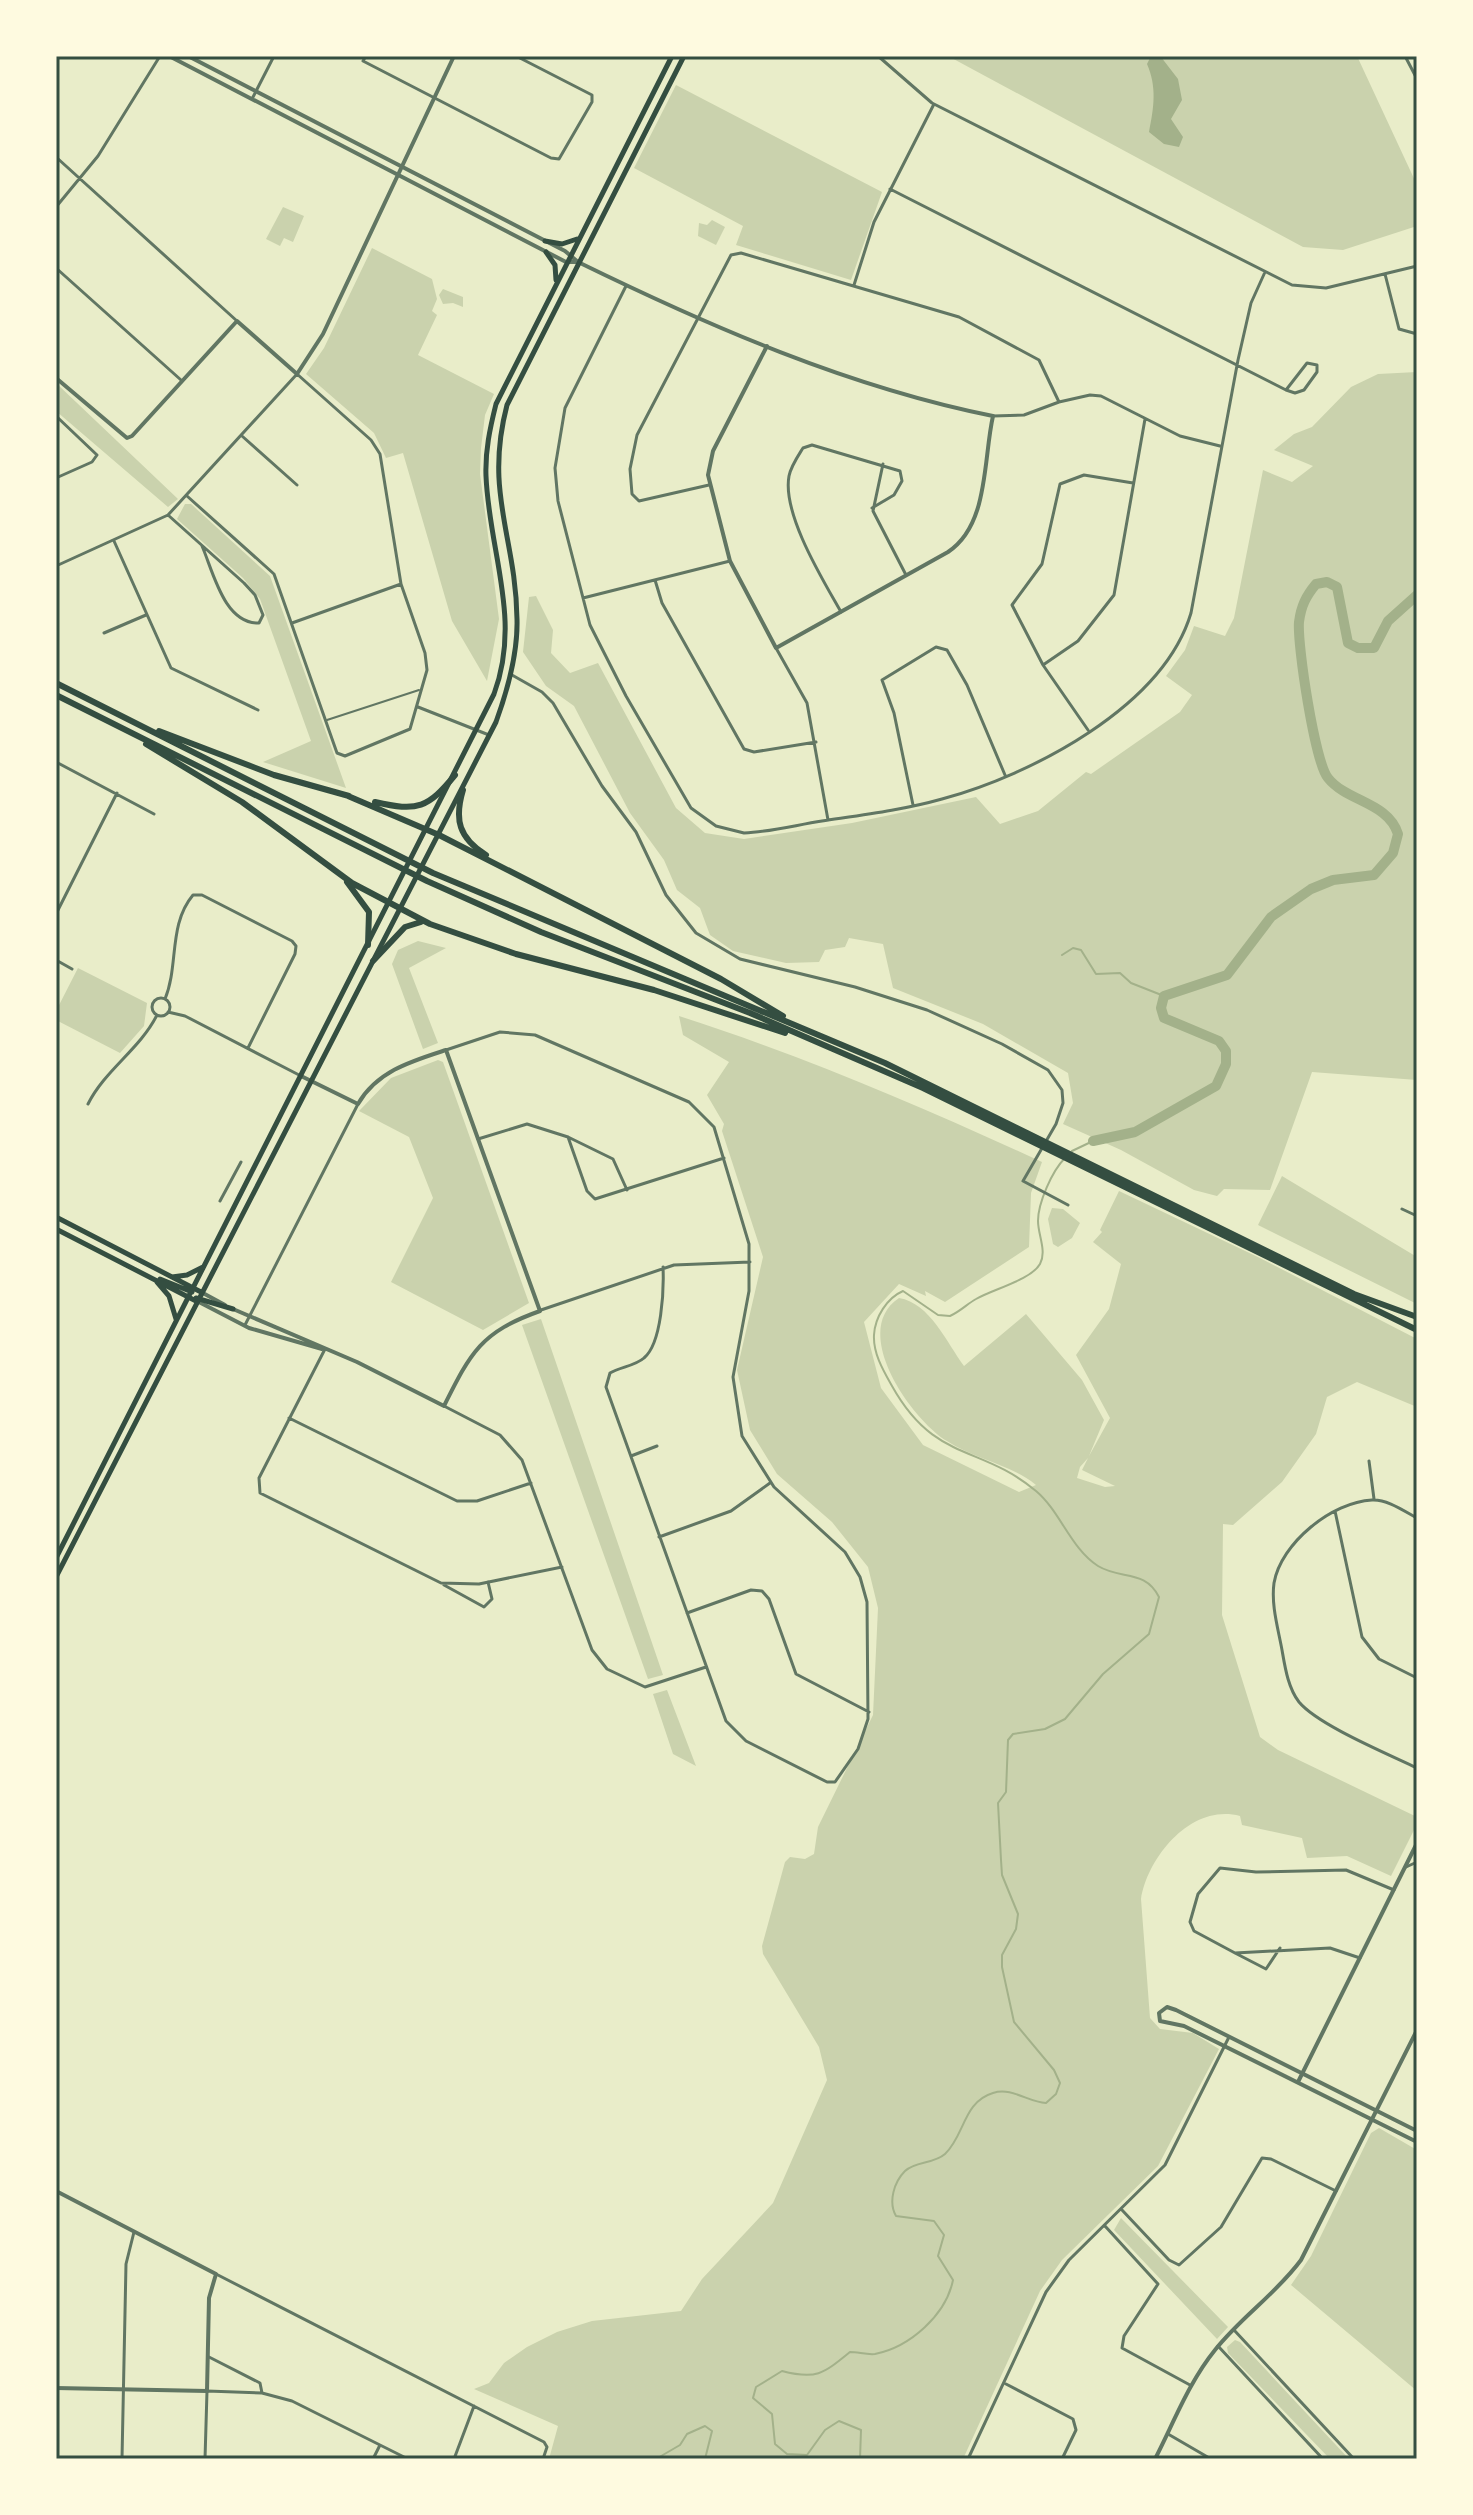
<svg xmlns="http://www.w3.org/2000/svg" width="1473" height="2515" viewBox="0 0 1473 2515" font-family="Rubik,sans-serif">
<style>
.green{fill:#cad2ad;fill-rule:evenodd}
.water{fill:#a3b18a}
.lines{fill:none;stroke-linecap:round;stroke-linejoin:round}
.stream{stroke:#a3b18a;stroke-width:2}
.river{stroke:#a3b18a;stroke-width:10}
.service{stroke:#617663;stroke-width:2}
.minor{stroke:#617663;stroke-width:3}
.tertiary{stroke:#617663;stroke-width:4}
.secondary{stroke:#344e41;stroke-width:5}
.motorway{stroke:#344e41;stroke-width:6}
.neatline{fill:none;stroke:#344e41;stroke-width:3}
</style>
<rect width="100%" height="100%" fill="#e9edc9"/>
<!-- green -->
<path class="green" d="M948 56H1357L1417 185V226L1343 250 1303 247Z
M676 85 882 192 851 280 736 245 743 226 634 168Z
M283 207 304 216 293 242 284 238 280 246 266 239Z
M712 220 725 227 716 245 698 236 699 223 707 225Z
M372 248 432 279 437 299 432 311 437 315 418 355 494 394 485 415 481 448 480 474 499 619 487 681 452 621 403 453 386 458 374 433 306 374 324 348Z
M443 289 463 297V307L453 303 443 304 439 295Z
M1417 372V1080L1312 1072 1270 1190 1224 1189 1217 1196 1194 1190 1121 1150 1063 1124 1073 1103 1068 1073 983 1024 893 988 883 944 849 938 845 947 825 950 819 962 786 963 733 951 710 935 700 908 677 890 664 860 630 813 574 706 546 686 523 652 529 597 536 596 553 630 551 653 570 673 598 663 676 808 705 833 744 839 852 823 976 797 1000 824 1038 811 1086 772 1091 774 1180 712 1192 695 1166 676 1185 650 1194 626 1225 636 1234 618 1263 470 1292 482 1313 466 1274 450 1294 434 1312 427 1351 387 1378 374Z
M56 383 178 499 168 507 56 411Z
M185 504H191L270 576 346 788 263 762 311 741 260 599 243 578 177 519Z
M418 941 446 948 409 968 438 1043 423 1049 392 964 398 950Z
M78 968 147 1003 144 1026 120 1053 56 1020V1011Z
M679 1016C804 1056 923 1107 1042 1162L1031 1193 1029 1247 945 1302 925 1291 926 1296 899 1284 864 1322 881 1388 923 1445 1019 1492 1036 1485C1010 1464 974 1459 947 1441 911 1419 849 1331 899 1298 930 1303 947 1343 964 1366L1026 1314 1082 1380 1104 1420 1089 1456 1110 1418 1076 1355 1109 1309 1121 1264 1093 1242 1102 1232 1100 1230 1119 1191 1260 1258 1417 1339V1407L1357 1382 1327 1397 1316 1434 1282 1482 1233 1525 1223 1524 1222 1615 1260 1737 1278 1750 1417 1817V1824L1391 1876 1347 1856 1307 1858 1302 1838 1242 1825 1240 1816C1192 1803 1148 1856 1141 1899L1150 2018 1160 2029 1193 2033 1219 2049 1158 2166 1062 2260 1040 2291 963 2459H549L558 2426 474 2389 489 2383 504 2363 527 2347 557 2332 592 2321 681 2311 702 2279 773 2203 827 2080 819 2047 763 1954 762 1946 785 1862 790 1857 805 1859 814 1854 818 1827 873 1715 878 1608 868 1567 832 1522 777 1474 750 1430 737 1370 763 1257 722 1131 724 1124 707 1095 729 1062 683 1035ZM1088 1458 1082 1470 1115 1486 1105 1487 1077 1478 1080 1467Z
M438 1060 443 1062 529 1303 483 1330 391 1282 433 1198 409 1137 359 1111 391 1078Z
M1282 1176 1417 1257V1304L1258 1225Z
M1052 1208 1063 1209 1080 1223 1072 1238 1058 1247 1053 1244 1048 1219Z
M541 1319 663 1675 648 1679 522 1325Z
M667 1690 696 1766 673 1754 653 1694Z
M1379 2128 1417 2150V2391L1291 2285 1311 2256 1371 2133Z
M1121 2218 1228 2327 1217 2339 1114 2230Z
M1235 2340 1240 2342 1349 2459H1330L1228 2353 1227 2347Z"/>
<!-- water -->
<path class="water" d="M1151 56 1161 57 1178 79 1182 100 1171 119 1183 137 1179 147 1164 144 1149 132C1154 107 1157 87 1147 64Z"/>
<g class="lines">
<!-- stream -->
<path class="stream" d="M1062 955 1073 948 1081 950 1096 974 1120 973 1131 983 1164 996
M1072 1151 1093 1141
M656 2459 680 2445 687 2434 705 2426 712 2431 705 2459
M860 2459 861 2430 839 2421 825 2430 807 2455 787 2454 775 2444 772 2414 753 2398 756 2387 782 2371C816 2380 823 2374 850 2352 858 2352 867 2355 875 2354 910 2347 946 2315 953 2280L938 2256 944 2235 934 2221 896 2216C888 2202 894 2182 905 2171 915 2161 934 2164 945 2154 965 2135 963 2102 993 2093 1012 2087 1028 2102 1046 2103L1056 2094 1060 2083 1054 2070 1014 2022 1002 1967V1955L1016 1929 1018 1914 1002 1875 1001 1860 998 1803 1006 1792 1008 1740 1013 1734 1045 1729 1065 1719 1103 1674 1149 1634 1159 1597C1145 1569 1121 1580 1098 1566 1071 1549 1060 1511 1036 1491 980 1444 935 1463 892 1386 883 1370 873 1353 874 1335 875 1317 887 1298 903 1291L938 1315 950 1316C961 1311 967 1304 976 1299 993 1289 1031 1280 1040 1264 1047 1251 1038 1235 1038 1221 1038 1203 1052 1171 1065 1158"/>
<!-- river -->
<path class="river" d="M1093 1141 1135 1132 1216 1086 1226 1064V1051L1219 1041 1164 1018 1161 1008 1164 996 1227 975 1271 917 1311 889 1333 880 1374 875 1393 853 1398 834C1388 802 1347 802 1328 778 1315 763 1297 644 1299 622 1301 606 1306 596 1316 584L1327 582 1337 587 1348 643 1358 648H1374L1388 621 1417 595"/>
<!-- service -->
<path class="service" d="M327 720 419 690"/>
<!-- minor -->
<path class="minor" d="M366 56 363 61 551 158 559 159 592 102V95L516 56
M878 56 932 103 1292 285 1326 288 1417 266
M1405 56 1417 79
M252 99 274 56
M56 157 237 321
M890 189 1286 390 1307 363 1317 365V372L1304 390 1295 393 1286 390
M56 207 98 156 160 56
M56 268 181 380
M1385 274 1399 329 1417 334
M854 285 874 222 934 104
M626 286 565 408 555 468 558 501 590 625 626 696 691 808 716 826 744 833C770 832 796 825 822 821 862 815 903 810 942 799 1031 775 1163 707 1191 613L1238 360 1251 303 1265 272
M56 416 97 455 92 462 56 478
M993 416 1024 415 1059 402
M242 436 297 485
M883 464 873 511 906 575
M709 485 639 501 632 494 630 469 637 435 731 255 741 253 959 317 1039 360 1059 402 1090 395 1101 396 1180 436 1220 446
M168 515 244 583 255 595 263 615 259 623C224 624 213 571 202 546
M114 541 171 668 258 710
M56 566 168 515 297 374 371 440 380 454 401 584 425 653 427 670 410 729 345 756 337 753 274 574 187 496
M655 580 662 603 744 749 754 752 816 742
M583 598 730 561
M841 612C823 580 782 514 789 476 791 466 798 456 803 448L812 445 900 471 902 481 894 495 872 508
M292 623 401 584
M104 633 146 615
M776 648 807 703 828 820
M1043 665 1078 641 1114 595 1145 419
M512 675 542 692 553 703 602 786 636 832 666 895 696 933 740 959 855 987 927 1010 1002 1044 1048 1070 1062 1090 1063 1103 1056 1124 1023 1181 1068 1205
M418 707 489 735
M1088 730 1043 665 1012 605 1042 564 1060 484 1084 475 1133 483
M56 762 154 814
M913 805 894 713 882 680 936 647 947 650 967 685 1005 775
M56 914 117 793
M56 960 72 969
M152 1007a9 9 0 1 1 18 0a9 9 0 1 1-18 0Z
M165 999C179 965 168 925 193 895H202L292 941 296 946 295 954 248 1048
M168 1012 185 1016 301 1076
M446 1050 500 1032 535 1035 689 1102 714 1127 749 1244V1291L733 1377 742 1436 774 1487 845 1552 860 1577 867 1602 868 1719 858 1749 835 1782H827L746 1741 726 1721 606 1387 610 1373C620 1367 635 1366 644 1358 662 1343 664 1289 663 1267
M88 1104C105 1070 140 1049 157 1015
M568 1137 613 1159 627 1190
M478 1139 527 1124 568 1137 587 1191 595 1199 724 1158
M220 1201 241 1162
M1402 1209 1417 1216
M541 1310 674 1265 750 1262
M245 1325 358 1104
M325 1349 259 1478 260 1493 441 1583 479 1584 562 1567
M444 1406 500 1435 522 1460 592 1650 607 1669 645 1687 706 1667
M289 1418 457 1501H477L531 1483
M631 1456 657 1446
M1369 1461 1374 1499
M1335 1511 1362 1637 1379 1659 1417 1678
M1417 1518C1404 1511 1387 1499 1372 1500 1332 1502 1281 1543 1274 1583 1271 1605 1278 1628 1282 1650 1285 1667 1288 1688 1299 1702 1318 1725 1388 1754 1417 1768
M659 1537 731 1511 770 1483
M444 1585 484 1607 492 1599 488 1582
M687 1613 751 1590 762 1591 769 1599 796 1674 869 1712
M1406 1867 1417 1862
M1235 1953 1266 1969 1280 1948
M1360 1958 1330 1948 1235 1953 1194 1931 1190 1922 1198 1894 1220 1868 1256 1872 1346 1870 1394 1890
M1122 2210 1169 2260 1179 2265 1221 2227 1262 2158 1271 2159 1336 2191
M1105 2226 1158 2284 1124 2336 1122 2348 1190 2385
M216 2274 544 2442 547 2447 543 2459
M1234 2330 1354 2459
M1218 2346 1323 2459
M209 2357 260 2383 262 2393
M1006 2384 1073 2419 1076 2430 1062 2459
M1168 2434 1211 2459
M122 2459 126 2264 134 2232
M205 2459 207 2391 262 2393 292 2401 408 2459
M373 2459 380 2445
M454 2459 474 2406
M968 2459 1046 2292 1069 2260 1165 2165 1229 2037"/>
<!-- tertiary -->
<path class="tertiary" d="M169 56 566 262H578
M188 56 565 251 578 262C709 326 848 387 993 416 983 460 989 525 948 552L776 648 730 561 708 475 713 451 767 346
M56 378 127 438 132 436 237 321 297 374 323 334 454 56
M201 1292 225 1305
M197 1301 249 1328 322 1349
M233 1309 357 1362 444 1406C471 1352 481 1332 540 1311L446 1050C412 1061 377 1071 358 1104L301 1076
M1298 2082 1417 1843
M1417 2131 1176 2010 1167 2007 1159 2013 1160 2021 1184 2026 1417 2142
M56 2191 216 2274 209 2298 207 2391 56 2388
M1155 2459C1174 2422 1189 2382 1215 2350 1241 2317 1276 2294 1301 2260L1417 2030"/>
<!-- secondary -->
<path class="secondary" d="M545 241 562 244 577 239
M546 252 555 265 556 280
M56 1217 201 1292
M56 1229 196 1301
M172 1277 187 1275 203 1267
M160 1279 192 1292
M157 1282 169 1296 176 1319
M196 1298 233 1309
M56 1558 494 694C522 619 489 552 486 476 485 451 490 428 496 404L672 56
M56 1577 496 722C508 689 518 654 517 619 516 537 484 493 507 405L684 56"/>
<!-- motorway -->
<path class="motorway" d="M56 683 433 873 885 1063 1354 1294 1417 1317
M56 695 427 881 541 932 750 1013 923 1088 1417 1330
M159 731 274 775 349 796
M146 744 242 802 352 883 430 924 516 954 654 990 785 1033
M463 790C454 820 459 838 486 855
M348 796 439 835 721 979 783 1016
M375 802C418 812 428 808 455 775
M347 882 369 912 368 945
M373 961 405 927 421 922"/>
</g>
<!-- border -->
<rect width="1473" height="2515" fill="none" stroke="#fefae0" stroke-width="116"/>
<rect x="58" y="58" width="1357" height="2399" class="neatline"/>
</svg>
